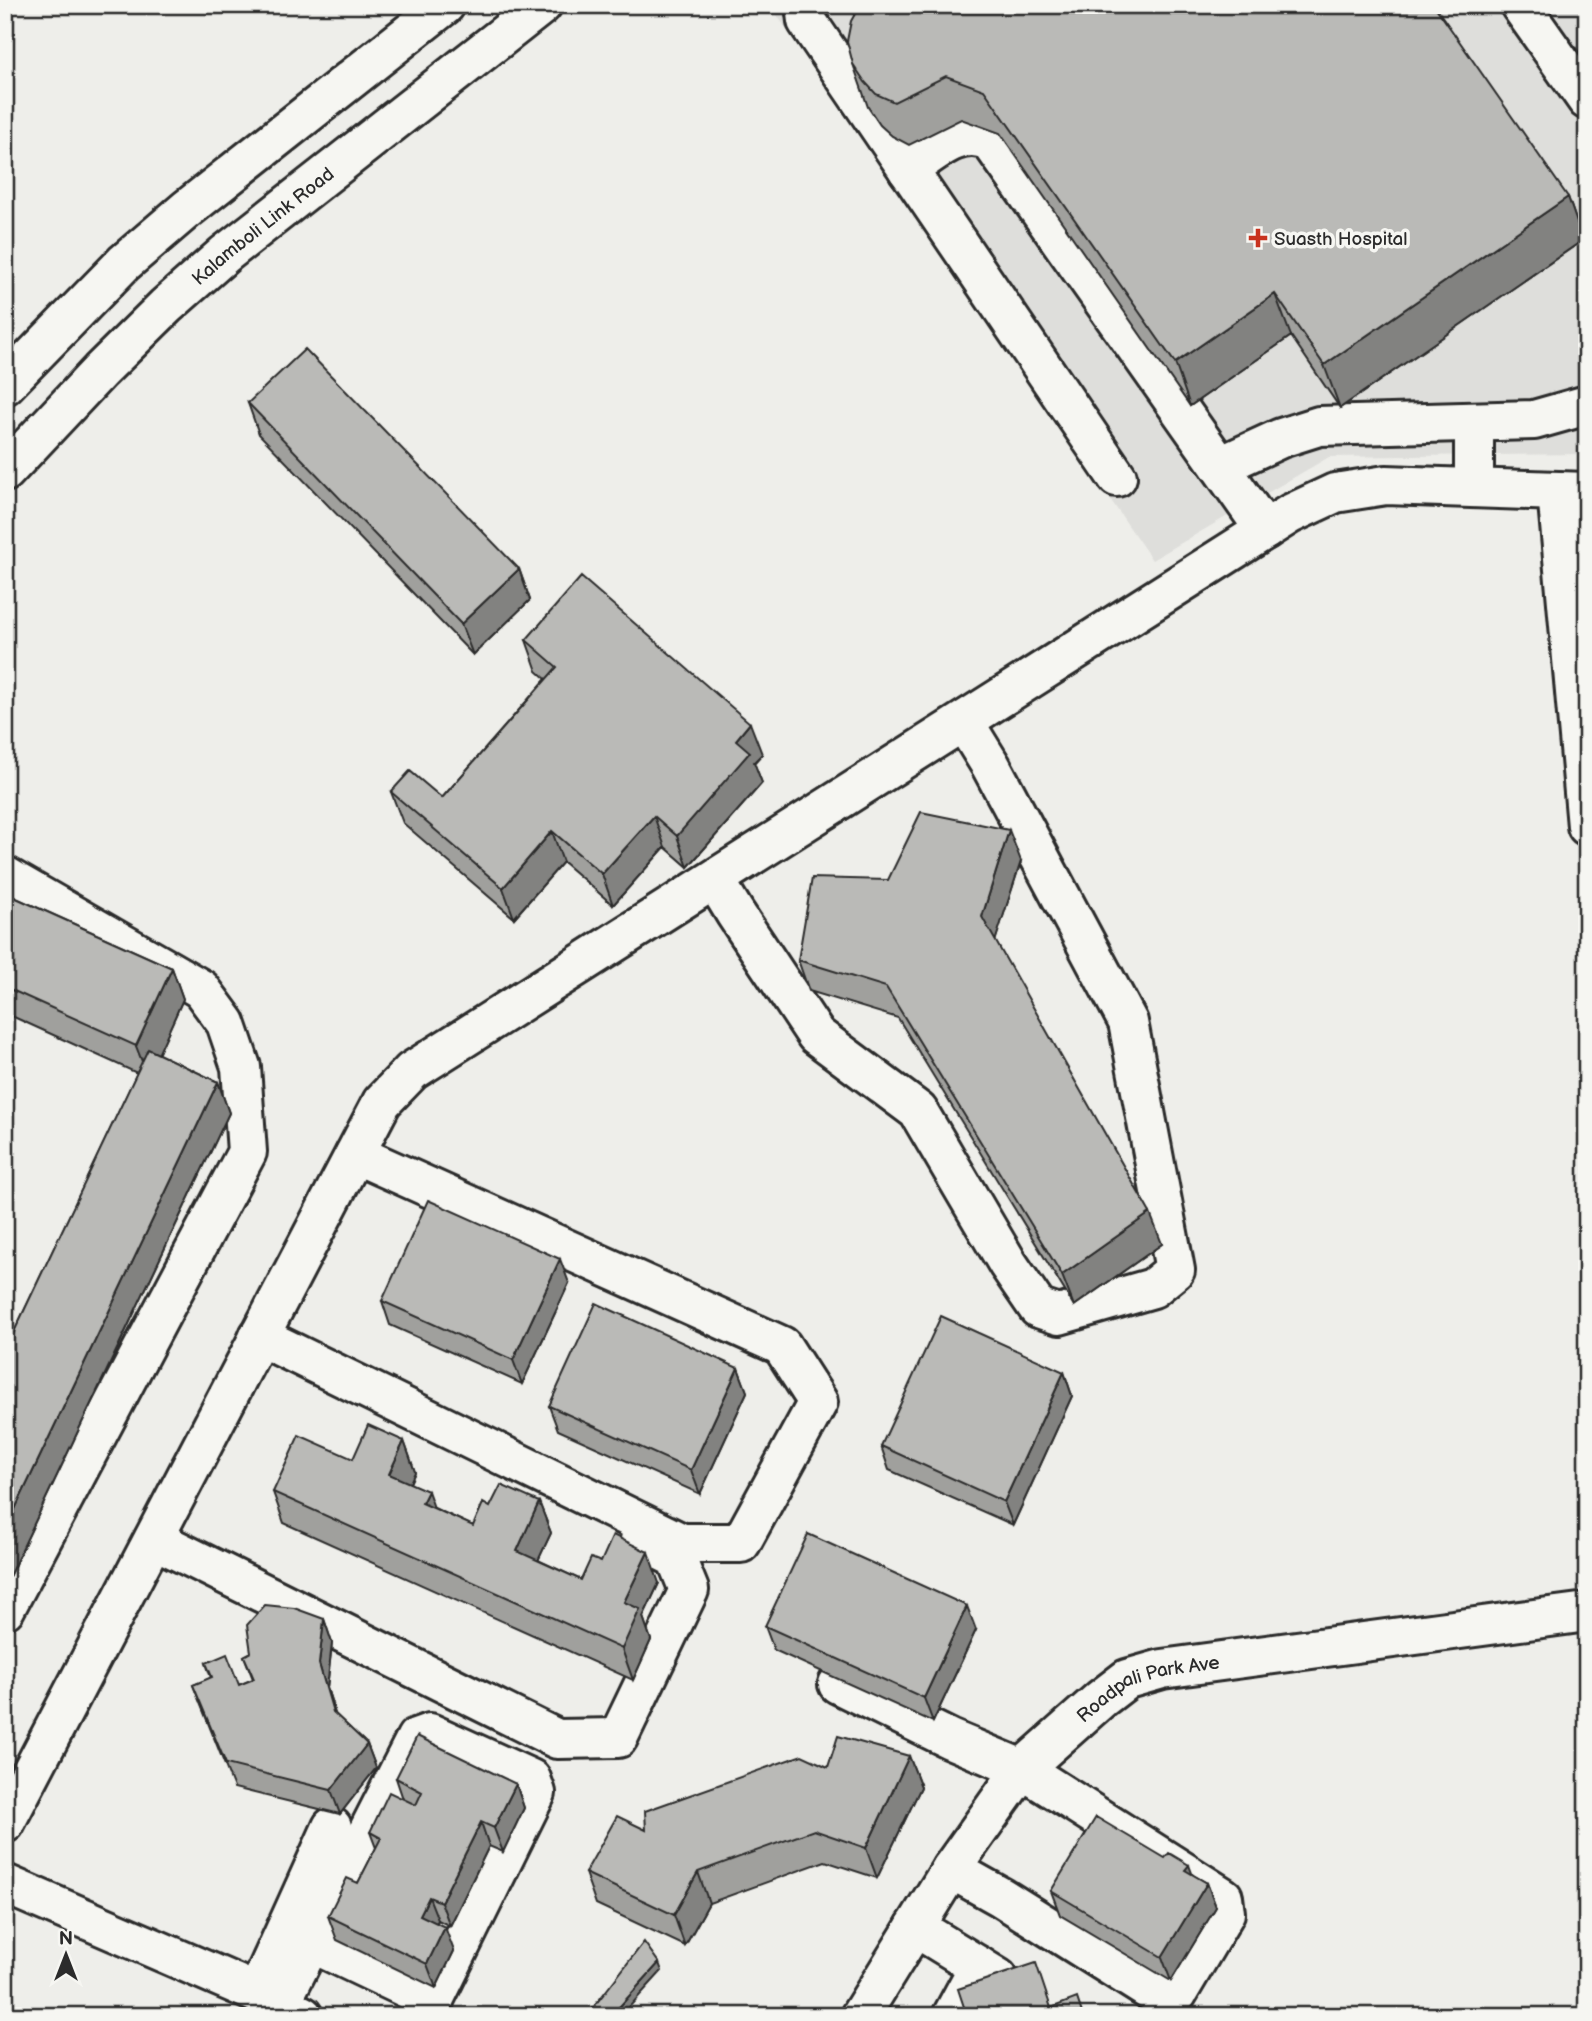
<svg xmlns="http://www.w3.org/2000/svg" width="1592" height="2021" viewBox="0 0 1592 2021" font-family="'Balsamiq Sans',sans-serif">
<style>
.built{fill:#dededb}
.lines{fill:none;stroke-linecap:round;stroke-linejoin:round}
.minor-casing{stroke:#2b2b2b;stroke-width:44}
.major-casing{stroke:#2b2b2b;stroke-width:44}
.minor{stroke:#f6f6f2;stroke-width:38}
.major{stroke:#f6f6f2;stroke-width:38}
.wall{fill:#a0a09d;stroke:#2b2b2b;stroke-width:2}
.shaded-wall{fill:#828280;stroke:#2b2b2b;stroke-width:2}
.building{fill:#babab7;stroke:#2b2b2b;stroke-width:2}
.poi-dot{fill:#c8321e;stroke:#f6f6f2;stroke-width:2.5}
.labels{text-anchor:middle;stroke-width:7;stroke-linejoin:round;paint-order:stroke}
.street-label{font-size:19px;fill:#2b2b2b;stroke:#f6f6f2}
.poi-label{font-size:19px;fill:#2b2b2b;stroke:#f6f6f2;text-anchor:start}
</style>
<rect width="100%" height="100%" fill="#eeeeea"/>
<filter id="ink" filterUnits="userSpaceOnUse"><feTurbulence type="fractalNoise" baseFrequency=".0143" numOctaves="2"/><feDisplacementMap in="SourceGraphic" scale="14" xChannelSelector="R" yChannelSelector="G"/><feConvolveMatrix kernelMatrix="1 2 1 2 8 2 1 2 1" color-interpolation-filters="sRGB"/></filter>
<g filter="url(#ink)">
<!-- built -->
<path class="built" d="M770 5H1576L1587 21V454L1329 457 1152 560Z"/>
<g class="lines">
<defs>
<g id="minor">
<path d="M805 5 807 21 1117 477"/>
<path d="M1520 5 1587 100"/>
<path d="M908 170C932 154 961 125 991 142L1265 530"/>
<path d="M1474 422V488"/>
<path d="M1220 466 1281 438 1319 426 1534 420 1587 405"/>
<path d="M1557 491 1587 826"/>
<path d="M5 876 201 989 226 1023 241 1067 247 1152 5 1609"/>
<path d="M715 880 735 913 816 1035 918 1111 1008 1264 1038 1308 1059 1315 1153 1288 1175 1270 1128 1022 991 766 964 722"/>
<path d="M259 1336 682 1543H741L818 1402 782 1346 355 1154"/>
<path d="M154 1539 557 1739 618 1738 689 1590 676 1558 640 1540"/>
<path d="M838 1684 950 1739 1022 1769 1223 1897 1225 1913 1177 1994 1157 1995 1001 1897 951 1869"/>
<path d="M5 1823 382 1102 412 1071 1290 514 1335 493 1386 485 1587 492"/>
<path d="M5 1884 257 1993 303 2016"/>
<path d="M915 1927 998 1978"/>
<path d="M312 1943 434 2001"/>
<path d="M257 1993 332 1827"/>
<path d="M280 2004 416 1738 430 1733 531 1779 536 1793 426 2016"/>
<path id="s1" d="M860 2016 951 1869 1022 1769 1101 1699 1127 1679 1162 1669 1587 1612"/>
<path d="M952 2016 979 1966"/>
</g>
<g id="major">
<path d="M5 385 124 263 187 209 445 5"/>
<path id="s2" d="M5 472 100 371 166 306 225 254 542 5"/>
</g>
</defs>
<!-- minor casing -->
<use href="#minor" class="minor-casing"/>
<!-- major casing -->
<use href="#major" class="major-casing"/>
<!-- minor -->
<use href="#minor" class="minor"/>
<!-- major -->
<use href="#major" class="major"/>
</g>
<!-- wall -->
<path class="wall" d="M860 5 1568 197 1583 240 1340 408 1291 336 1190 406 1000 133 961 119 909 145 892 136 880 125 868 107 853 64Z
M248 403 519 569 530 600 473 655 259 434Z
M526 640 762 754 754 763 762 783 688 867 665 847 613 905 563 862 514 918 403 823 391 792 442 798 546 679 537 671Z
M1021 861 995 941 1162 1244 1074 1306 898 1018 809 991 798 960 888 880Z
M5 893 172 968 183 999 158 1054 218 1082 229 1113 5 1585V1351L137 1073 5 1013Z
M569 1283 522 1384 390 1325 382 1301Z
M738 1368 747 1392 700 1494 558 1430 549 1406Z
M1064 1372 1072 1396 1013 1525 889 1470 881 1446Z
M404 1441 415 1472 410 1483 434 1508 473 1526 490 1507 539 1502 551 1533 538 1560 581 1580 601 1562 659 1583 643 1617 651 1640 633 1680 284 1523 273 1492 353 1459Z
M324 1619 332 1643 327 1688 335 1714 367 1744 376 1768 340 1814 234 1788 193 1685 211 1678 206 1663 239 1685 253 1679 244 1656Z
M765 1626 976 1630 933 1722 774 1650Z
M909 1756 921 1787 877 1878 825 1861 709 1903 685 1946 596 1904 585 1873 646 1830 828 1767Z
M396 1778 516 1784 524 1808 503 1852 489 1846 450 1926 438 1920 437 1923 454 1951 436 1988 337 1940 328 1916 358 1883 376 1848 370 1832 403 1799Z
M1193 1875 1207 1883 1216 1907 1171 1981 1060 1915 1051 1891Z"/>
<!-- shaded-wall -->
<path class="shaded-wall" d="M1568 197 1583 240 1340 408 1324 365Z
M1275 294 1291 336 1190 406 1175 363Z
M519 569 530 600 473 655 461 624Z
M750 723 762 754 754 762 762 783 688 867 677 836 736 740Z
M654 816 665 847 613 905 602 874Z
M1009 830 1021 861 993 948 982 917Z
M552 831 563 862 514 918 503 888Z
M172 968 183 999 148 1077 136 1046Z
M218 1082 229 1113 5 1585V1530Z
M1150 1213 1162 1244 1074 1306 1062 1275Z
M560 1259 569 1283 522 1384 513 1360Z
M738 1368 747 1392 700 1494 691 1470Z
M1064 1372 1072 1396 1013 1525 1004 1502Z
M404 1441 415 1472 400 1504 389 1474Z
M428 1491 439 1522 422 1503Z
M539 1502 551 1533 528 1582 517 1551Z
M648 1552 659 1583 643 1617 651 1640 633 1680 622 1649 624 1602Z
M967 1606 976 1630 933 1722 924 1698Z
M324 1619 332 1643 327 1688 342 1736 333 1712 319 1664Z
M367 1744 376 1768 340 1814 331 1790Z
M909 1756 921 1787 877 1878 866 1848Z
M516 1784 524 1808 503 1852 494 1828Z
M481 1822 489 1846 450 1926 441 1902Z
M1189 1865 1198 1889 1185 1870Z
M698 1872 709 1903 685 1946 674 1915Z
M1207 1883 1216 1907 1171 1981 1162 1957Z
M429 1897 438 1920 429 1939 420 1915Z
M445 1927 454 1951 436 1988 427 1964Z
M659 1963 662 1971 621 2016H611Z"/>
<!-- building -->
<path class="building" d="M860 5H1434L1568 197 1324 365 1275 294 1175 363 984 90 946 76 894 102 876 94 865 82 853 64 847 41 851 21Z
M305 349 519 569 461 624 248 403Z
M581 577 750 723 736 740 750 752 677 836 654 816 602 874 552 831 503 888 391 792 410 771 442 798 557 667 526 640Z
M921 812 1009 830 982 917 1150 1213 1062 1275 886 987 798 960 812 878 888 880Z
M5 893 172 968 136 1046 5 987Z
M148 1049 218 1082 5 1530V1351Z
M428 1200 560 1259 513 1360 382 1301Z
M596 1303 738 1368 691 1470 549 1406Z
M941 1316 1064 1372 1004 1502 881 1446Z
M368 1425 404 1441 389 1474 428 1491 422 1503 473 1526 483 1503 490 1507 501 1485 539 1502 517 1551 581 1580 591 1558 601 1562 613 1535 648 1552 624 1602 640 1609 622 1649 273 1492 299 1435 353 1459Z
M808 1534 967 1606 924 1698 765 1626Z
M265 1605 294 1608 324 1619 319 1664 333 1712 367 1744 331 1790 226 1764 193 1685 212 1677 206 1663 227 1654 239 1685 254 1679 244 1656 251 1652 247 1625Z
M417 1736 516 1784 494 1828 481 1822 441 1902 429 1897 420 1915 445 1927 427 1964 328 1916 347 1878 358 1883 381 1838 370 1832 389 1792 416 1805 422 1792 396 1778Z
M838 1736 909 1756 866 1848 814 1830 698 1872 674 1915 585 1873 617 1816 646 1830 645 1811 802 1755 828 1767Z
M1096 1817 1165 1858 1169 1853 1189 1865 1185 1870 1207 1883 1162 1957 1051 1891Z
M644 1942 659 1963 611 2016H600L592 2009Z
M1036 1963 1051 2008 1077 1998 1083 2016H967L958 1989Z"/>
</g>
<!-- markers -->
<path class="poi-dot" d="M1254.5 227.5h7v7h7v7h-7v7h-7v-7h-7v-7h7z"/>
<g class="labels">
<!-- street labels -->
<g class="street-label">
<text dy="7" stroke="none"><textPath href="#s2" startOffset="357">Kalamboli Link Road</textPath></text>
<text dy="7" stroke="none"><textPath href="#s1" startOffset="450">Roadpali Park Ave</textPath></text>
</g>
<!-- poi labels -->
<g class="poi-label">
<text x="1274" y="245">Suasth Hospital</text>
</g>
</g>
<!-- margin -->
<rect width="1592" height="2021" fill="none" stroke="#f6f6f2" stroke-width="28"/>
<rect x="14" y="14" width="1564" height="1993" fill="none" stroke="#2b2b2b" stroke-width="2.5" filter="url(#ink)"/>
<!-- north arrow -->
<g transform="translate(66 1955)" stroke="#f6f6f2" stroke-width="5" paint-order="stroke">
<path d="M0-5L12 26L0 18L-12 26Z" fill="#2b2b2b"/>
<text y="-10" font-size="19" font-weight="bold" text-anchor="middle" fill="#2b2b2b">N</text>
</g>
</svg>
